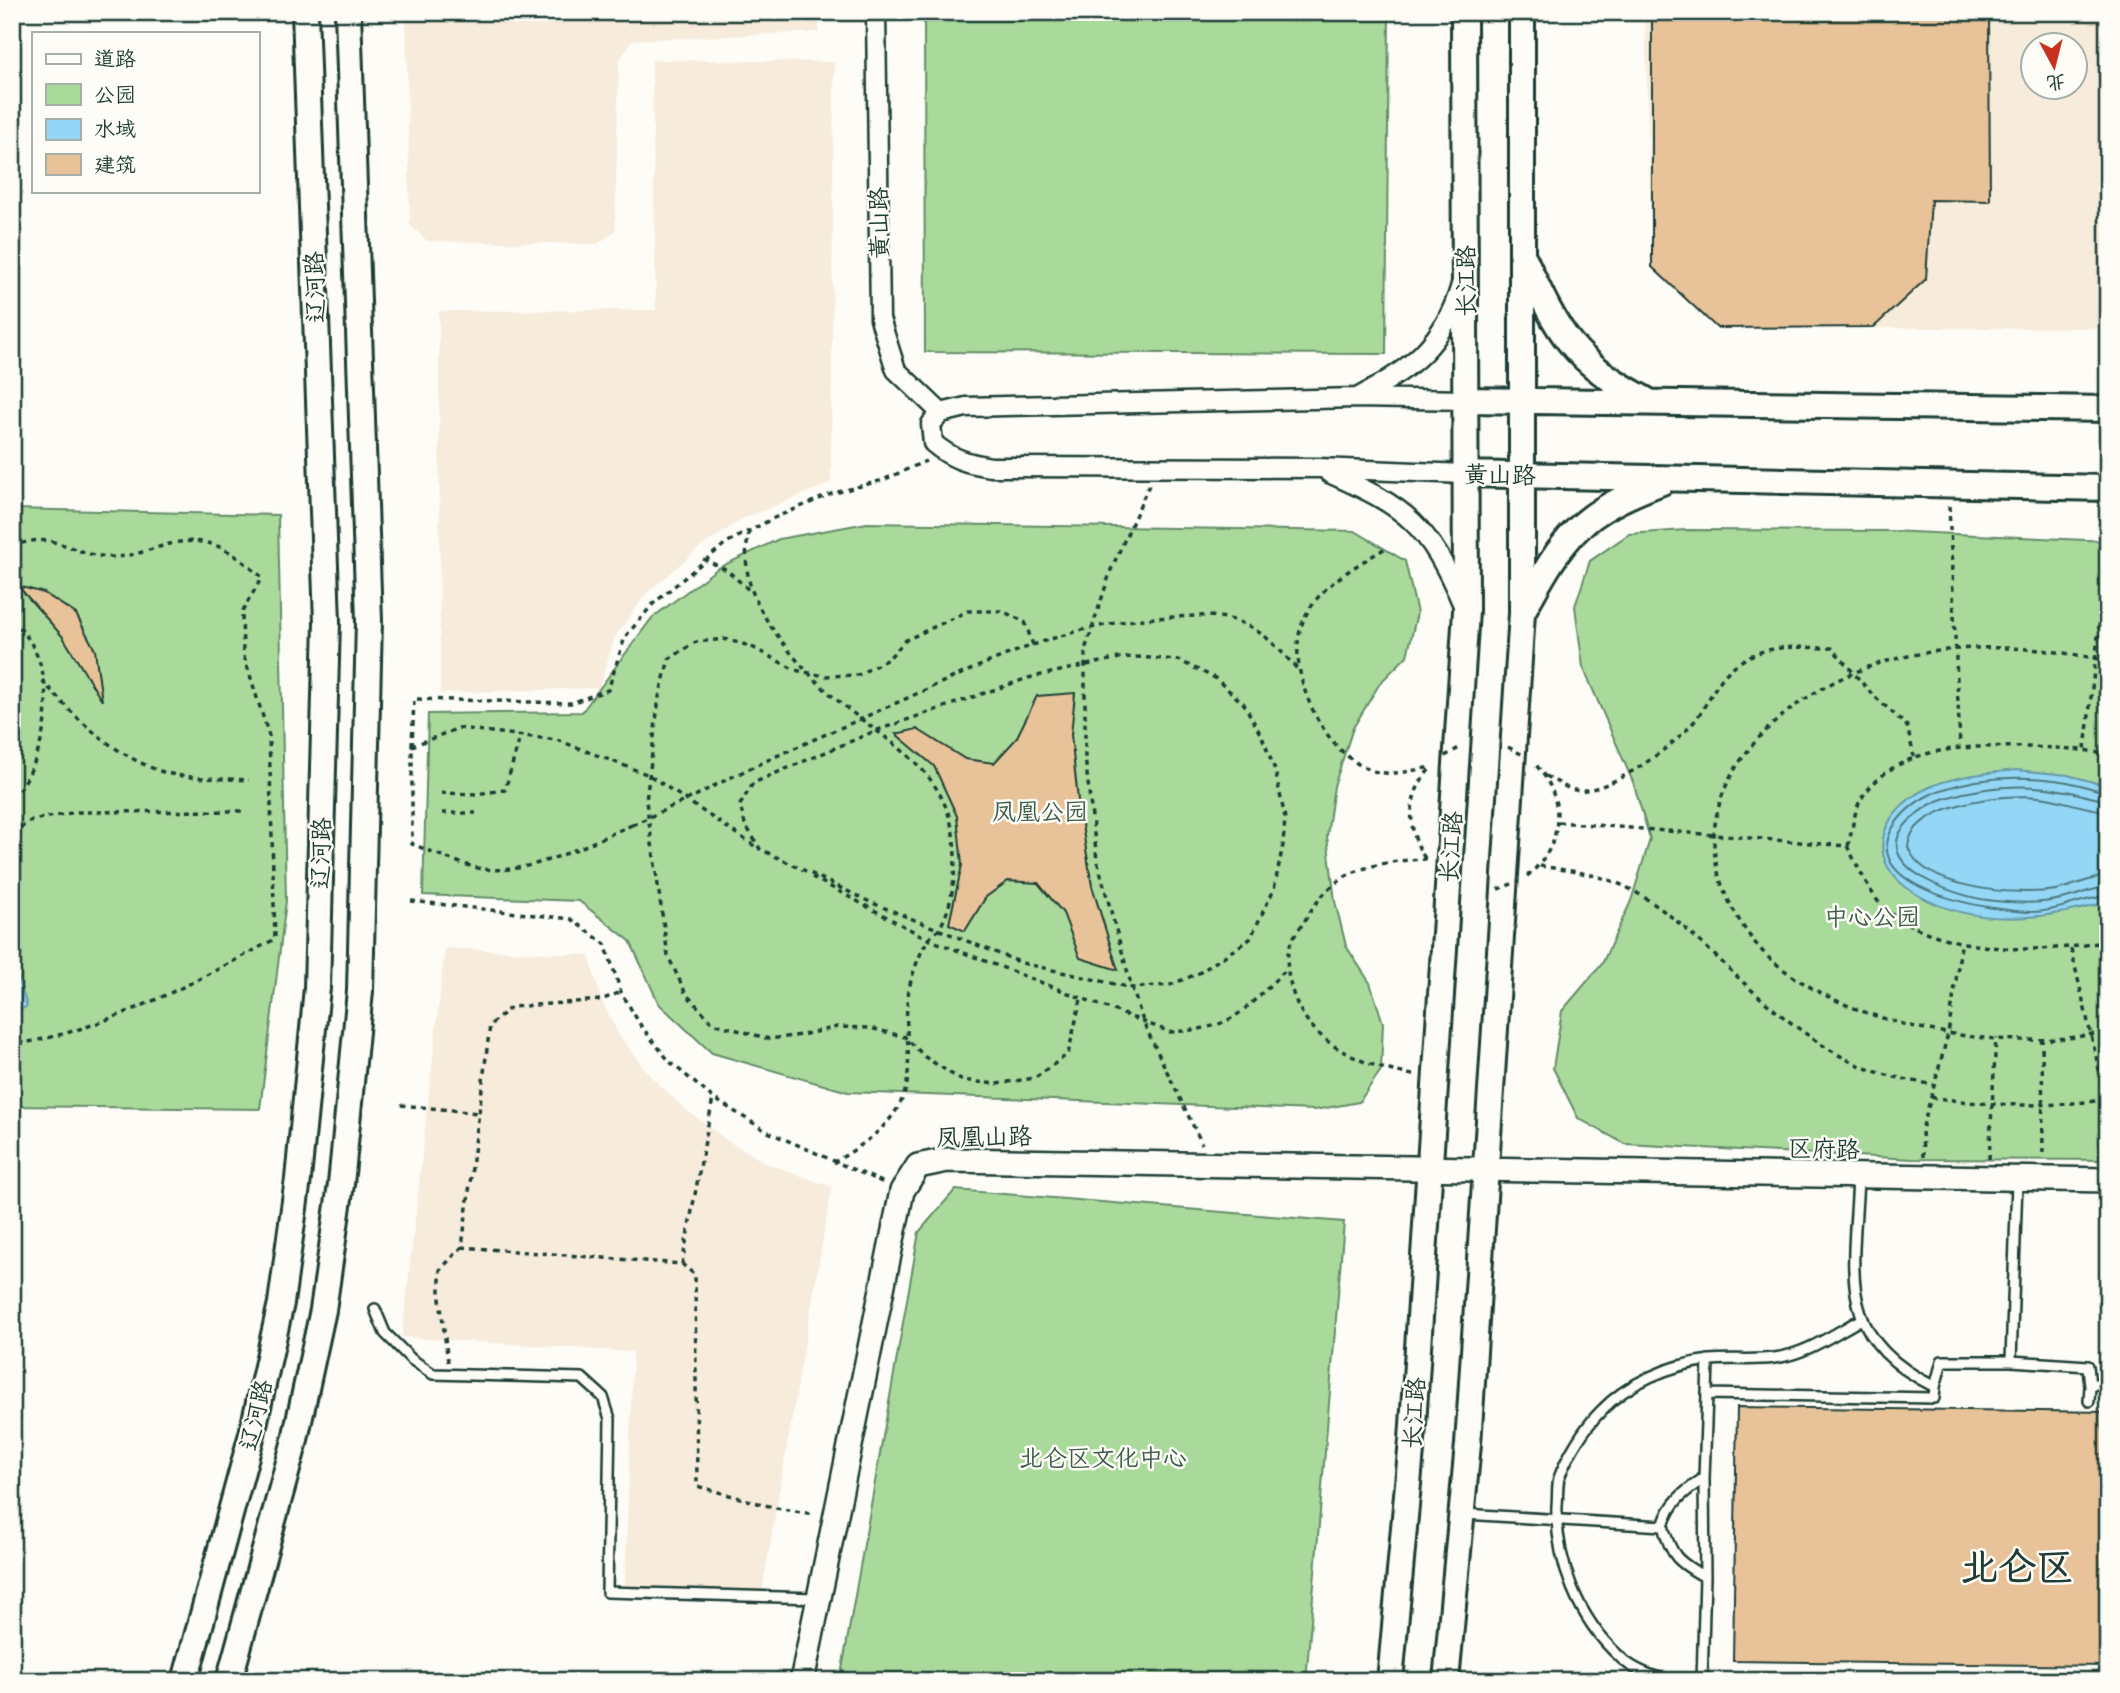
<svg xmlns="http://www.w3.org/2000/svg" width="2120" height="1693" viewBox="0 0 2120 1693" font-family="Mali,'LXGW WenKai TC',sans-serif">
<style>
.built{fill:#f7ebdb;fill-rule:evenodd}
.green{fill:#aada9b;stroke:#648c68;stroke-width:2}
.water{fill:#93d6f5;stroke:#6599a8;stroke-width:2}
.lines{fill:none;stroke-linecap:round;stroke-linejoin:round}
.shore{stroke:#4d7a81;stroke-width:2}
.building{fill:#e8c399;stroke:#1f3d34;stroke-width:2}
.service-casing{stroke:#1f3d34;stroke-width:14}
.minor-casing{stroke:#1f3d34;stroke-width:23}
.tertiary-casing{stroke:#1f3d34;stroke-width:28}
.secondary-casing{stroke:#1f3d34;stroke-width:30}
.path{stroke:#1f3d34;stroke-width:3.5;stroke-dasharray:5 5;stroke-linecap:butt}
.service{stroke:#fdfcf7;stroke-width:9}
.minor{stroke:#fdfcf7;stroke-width:18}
.tertiary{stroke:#fdfcf7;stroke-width:23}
.secondary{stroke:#fdfcf7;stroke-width:24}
.path-bridge{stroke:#1f3d34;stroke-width:3.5;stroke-dasharray:5 5;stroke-linecap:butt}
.labels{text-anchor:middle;stroke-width:5;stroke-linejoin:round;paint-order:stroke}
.street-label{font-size:24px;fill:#1f3d34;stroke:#fdfcf7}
.park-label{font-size:24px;fill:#3b5c49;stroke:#fdfcf7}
.town-label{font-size:38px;font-weight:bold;fill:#1f3d34;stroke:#fdfcf7}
</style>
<rect width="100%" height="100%" fill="#fdfcf7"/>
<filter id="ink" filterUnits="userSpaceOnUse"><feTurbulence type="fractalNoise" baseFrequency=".0143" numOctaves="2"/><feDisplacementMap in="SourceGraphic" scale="14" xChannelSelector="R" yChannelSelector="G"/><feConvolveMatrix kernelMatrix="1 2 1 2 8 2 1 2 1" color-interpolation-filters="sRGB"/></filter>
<g filter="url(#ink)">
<!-- built -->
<path class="built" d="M406 12H819V32L633 40 619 60 615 231 598 244 427 241 410 225Z
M1645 12H2108V328H1717L1652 267ZM2032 46H2074V88H2032Z
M652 60 834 62 831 483 744 518 699 548 646 594 615 637 599 688 440 693 439 311 656 310Z
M445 948 589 955 601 1000 619 1035 650 1076 685 1109 728 1141 768 1164 832 1187 762 1591 625 1585 633 1352 402 1337Z"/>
<!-- green -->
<path class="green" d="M924 12H1389L1386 354 925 352Z
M12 509 278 515 286 901 260 1109 12 1106Z
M867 523 1355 531 1405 561 1417 613 1407 656 1380 683 1353 728 1334 786 1327 836 1335 901 1346 946 1370 983 1383 1023 1381 1070 1359 1102 1315 1110 848 1092 712 1053 659 1004 630 941 579 901 423 895 428 714 582 712 652 618 718 568 779 539Z
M1685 530 1889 531 2108 541V1160L1913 1159 1625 1144 1578 1118 1553 1068 1562 1011 1602 964 1631 901 1650 839 1633 782 1583 667 1575 606 1590 561 1629 534Z
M955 1190 1344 1222 1306 1681H840L919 1232Z"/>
<!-- water -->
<path class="water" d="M2016 770 2068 775 2108 786V902C2046 920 1974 929 1916 894 1857 859 1883 804 1937 784 1961 775 1990 773 2016 770Z
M12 975H17L27 1006 12 1015Z"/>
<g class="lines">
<!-- shore -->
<path class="shore" d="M2108 792C2094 790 2080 784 2067 782 2025 775 1981 776 1941 790 1921 797 1902 811 1892 829 1859 891 1994 911 2030 912 2058 912 2081 898 2108 896
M2108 800C2094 800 2080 793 2066 791 2025 783 1984 786 1945 798 1931 802 1919 811 1909 821 1864 865 1955 896 1987 900 2011 903 2037 905 2061 899 2077 896 2092 888 2108 887
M2108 811C2085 810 2062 799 2039 797 2006 793 1911 803 1908 847 1923 890 2018 896 2056 890 2073 887 2090 877 2108 876"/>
</g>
<!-- building -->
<path class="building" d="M1652 12H1989L1990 201 1931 200 1926 279 1874 327 1717 328 1652 267Z
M18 586 44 593 76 614 95 650 102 701 63 637Z
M1075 693 1071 735 1078 800 1092 886 1118 970 1080 958 1063 913 1038 883 1008 881 986 897 965 931 949 924 962 865 957 816 934 766 896 734 917 729 965 759 994 763 1016 739 1037 696Z
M1737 1407 2108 1412V1666L1733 1661Z"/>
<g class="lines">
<defs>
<path id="service" d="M1858 1178C1854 1274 1834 1337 1935 1387L1942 1361H2011L2088 1366 2090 1386
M375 1309 385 1333 411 1359 433 1374 582 1378 603 1397 610 1419 607 1592 817 1598
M2011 1361 2017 1181
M1707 1394 1708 1360
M2089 1401 2090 1386 2108 1380
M1704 1478 1705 1577
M1464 1514 1663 1526C1670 1502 1684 1492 1704 1478L1707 1394 1934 1398 1935 1387
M1663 1526C1671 1556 1678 1562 1705 1577L1702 1681
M1672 1681C1653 1677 1634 1671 1620 1657 1578 1619 1555 1560 1557 1505 1558 1496 1557 1486 1559 1478 1567 1456 1584 1428 1601 1411 1627 1383 1672 1364 1710 1360 1731 1358 1753 1361 1774 1358 1805 1355 1834 1334 1860 1320"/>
<path id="minor" d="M876 12 880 319 896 370 941 413
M1359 397C1411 369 1444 344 1461 285
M1329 473C1408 508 1428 524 1463 605
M1465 474 1319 468 991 467C966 463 952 459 933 443L931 424 941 413 966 407 1356 398 1466 400"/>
<path id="tertiary" d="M802 1681 902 1191 918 1166 947 1160 2108 1180"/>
<path id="secondary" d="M1525 260C1558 334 1573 361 1646 400
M1466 400 2108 409
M1465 474 2108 488
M1524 609C1565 534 1580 513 1662 482
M185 1681 252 1434 281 1303 298 1179 317 988 327 622 305 12
M229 1681 294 1444 323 1310 341 1184 360 991 369 621 348 12
M1390 1681 1412 1440 1466 611 1464 12
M1446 1681 1468 1444 1522 613V12"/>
</defs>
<!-- service casing -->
<use href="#service" class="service-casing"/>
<!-- minor casing -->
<use href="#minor" class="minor-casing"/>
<!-- tertiary casing -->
<use href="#tertiary" class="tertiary-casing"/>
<!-- secondary casing -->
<use href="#secondary" class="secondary-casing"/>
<!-- path -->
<path class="path" d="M1149 485 1111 570 1085 650V757L1097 860 1132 988 1144 1024 1202 1144
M1949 506 1960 746
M749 531C742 568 749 594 770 625 789 653 811 678 837 700 887 743 946 766 954 841 957 867 953 907 939 929 936 933 930 936 928 940 919 954 910 979 908 995 904 1023 910 1048 908 1074 906 1118 866 1143 833 1163
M12 547C55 528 71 556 111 557 144 558 170 535 207 543 228 547 246 564 262 577L242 612 243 653 269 736 275 939C191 984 107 1030 12 1045
M1384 549C1354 567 1315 588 1302 624 1285 671 1322 750 1368 769 1388 778 1412 770 1432 767
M703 559 727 570 750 591
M12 620C63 665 51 753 12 800
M1033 645 1025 622 1002 611H968L906 640 888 659 858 675 825 676 795 670 750 646 724 639 696 642 669 659 659 697 646 801 668 956 686 994 713 1023 769 1039 802 1035 837 1027 870 1028 905 1037 925 1057 961 1080 996 1084 1035 1078 1068 1054 1081 999
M1136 657 1178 660 1215 678 1244 704 1263 739 1275 770 1285 818 1283 845 1274 889 1250 939 1199 973 1170 985 1132 988 1022 963 870 902 760 849 745 824 740 805 753 783 875 731 1028 678 1119 658Z
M2108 661C2023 642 1922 640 1842 678 1754 720 1677 809 1733 909 1742 926 1753 942 1767 956 1805 990 1854 1011 1903 1024 1968 1040 2042 1047 2108 1031
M42 680C73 716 107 749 152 768 180 780 219 778 249 780
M412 746 414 699 571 703 608 690 625 637 653 604 726 543 774 518 831 494 883 480 926 461
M2085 749 2108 550
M1546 776C1555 780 1566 789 1575 790 1607 796 1679 743 1697 718 1712 696 1719 674 1743 660 1769 643 1803 648 1832 648L1871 693 1907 726 1914 757
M441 793 476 794 505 790 521 734
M695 796C754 764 817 739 878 711 977 668 1064 620 1175 617 1193 616 1215 614 1233 620 1262 628 1280 650 1299 671
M442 813H476
M12 822 18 830
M1558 822 1847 846C1856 862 1873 900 1886 910 1944 954 2039 955 2108 941
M632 825C587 843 528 878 478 868 456 863 433 852 412 844V746L459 728 557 740 649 775 759 849
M12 834 32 820 77 812 246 811
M1848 846C1852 832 1854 811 1861 799 1898 743 1969 746 2028 747 2055 748 2081 748 2108 755
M1425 858C1406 831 1407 794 1430 769
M1540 866C1570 871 1601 874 1628 888 1686 919 1726 971 1776 1011 1805 1034 1841 1061 1877 1072 1895 1078 1915 1081 1934 1085
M1527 876C1564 847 1567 798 1535 764
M812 877 928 939 1170 1032C1238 1028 1240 1012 1287 969
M411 901 571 919 605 944 621 992 641 1026 670 1062 713 1098 766 1131 884 1183
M2071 949 2108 1108
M2042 1038 2043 1158
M1413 1075C1360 1066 1302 1041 1290 982 1287 971 1286 956 1290 945 1293 937 1299 929 1304 922 1314 904 1332 881 1352 873 1376 863 1400 860 1426 859
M1931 1097C1995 1107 2041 1107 2106 1100
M401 1105 479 1113
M1923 1157 1922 1130 1948 1034 1961 946
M1989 1159 1996 1038
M462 1247 682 1264 695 1275 697 1486 776 1508 814 1514
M682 1264 713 1098
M448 1362 440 1299V1270L462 1247 490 1025 511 1007 601 1000 621 992"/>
<!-- service -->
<use href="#service" class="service"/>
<!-- minor -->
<use href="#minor" class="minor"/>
<!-- tertiary -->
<use href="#tertiary" class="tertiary"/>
<!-- secondary -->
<use href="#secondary" class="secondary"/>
<!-- path-bridge -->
<path class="path-bridge" d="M1508 747 1525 756
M1445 756 1461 747
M632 825 695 796
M1437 872 1450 882
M1498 889 1517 882"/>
</g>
</g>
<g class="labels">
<!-- street labels -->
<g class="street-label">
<text transform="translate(879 223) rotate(-91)" y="8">黄山路</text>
<text transform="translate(1466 281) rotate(-90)" y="8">长江路</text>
<text transform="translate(315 287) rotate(-92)" y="8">辽河路</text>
<text transform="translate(1500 475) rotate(1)" y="8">黄山路</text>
<text transform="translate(1451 847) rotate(-86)" y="8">长江路</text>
<text transform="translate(321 853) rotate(-89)" y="8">辽河路</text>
<text transform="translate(984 1137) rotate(-1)" y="8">凤凰山路</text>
<text transform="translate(1824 1149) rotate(1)" y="8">区府路</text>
<text transform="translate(1414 1413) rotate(-86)" y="8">长江路</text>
<text transform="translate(256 1415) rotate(-77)" y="8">辽河路</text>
</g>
<!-- park labels -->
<g class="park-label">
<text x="1040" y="820">凤凰公园</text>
<text x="1872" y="925">中心公园</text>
<text x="1103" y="1466">北仑区文化中心</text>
</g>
<!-- town labels -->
<g class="town-label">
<text x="2017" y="1580">北仑区</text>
</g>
</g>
<!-- margin -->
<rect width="2120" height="1693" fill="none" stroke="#fdfcf7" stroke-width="42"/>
<rect x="21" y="21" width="2078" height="1651" fill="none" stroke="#1f3d34" stroke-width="2.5" filter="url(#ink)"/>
<!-- legend -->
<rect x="32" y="32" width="228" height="161" fill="#fdfcf7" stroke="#a4b0a9" stroke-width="2"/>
<rect x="46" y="54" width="35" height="10" fill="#fdfcf7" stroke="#a4b0a9" stroke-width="2"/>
<text x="94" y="66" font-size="21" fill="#1f3d34">道路</text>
<rect x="46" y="84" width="35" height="21" fill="#aada9b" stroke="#a4b0a9" stroke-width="2"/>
<text x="94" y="102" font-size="21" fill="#1f3d34">公园</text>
<rect x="46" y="119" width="35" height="21" fill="#93d6f5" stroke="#a4b0a9" stroke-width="2"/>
<text x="94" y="136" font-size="21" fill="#1f3d34">水域</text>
<rect x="46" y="154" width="35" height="21" fill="#e8c399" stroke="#a4b0a9" stroke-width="2"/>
<text x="94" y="172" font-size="21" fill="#1f3d34">建筑</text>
<!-- north arrow -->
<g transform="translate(2054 66) rotate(173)"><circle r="33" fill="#fdfcf7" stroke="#a4b0a9" stroke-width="2"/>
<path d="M0-5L12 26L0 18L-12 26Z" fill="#c8321e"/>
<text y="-10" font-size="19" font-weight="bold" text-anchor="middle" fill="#1f3d34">北</text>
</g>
</svg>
